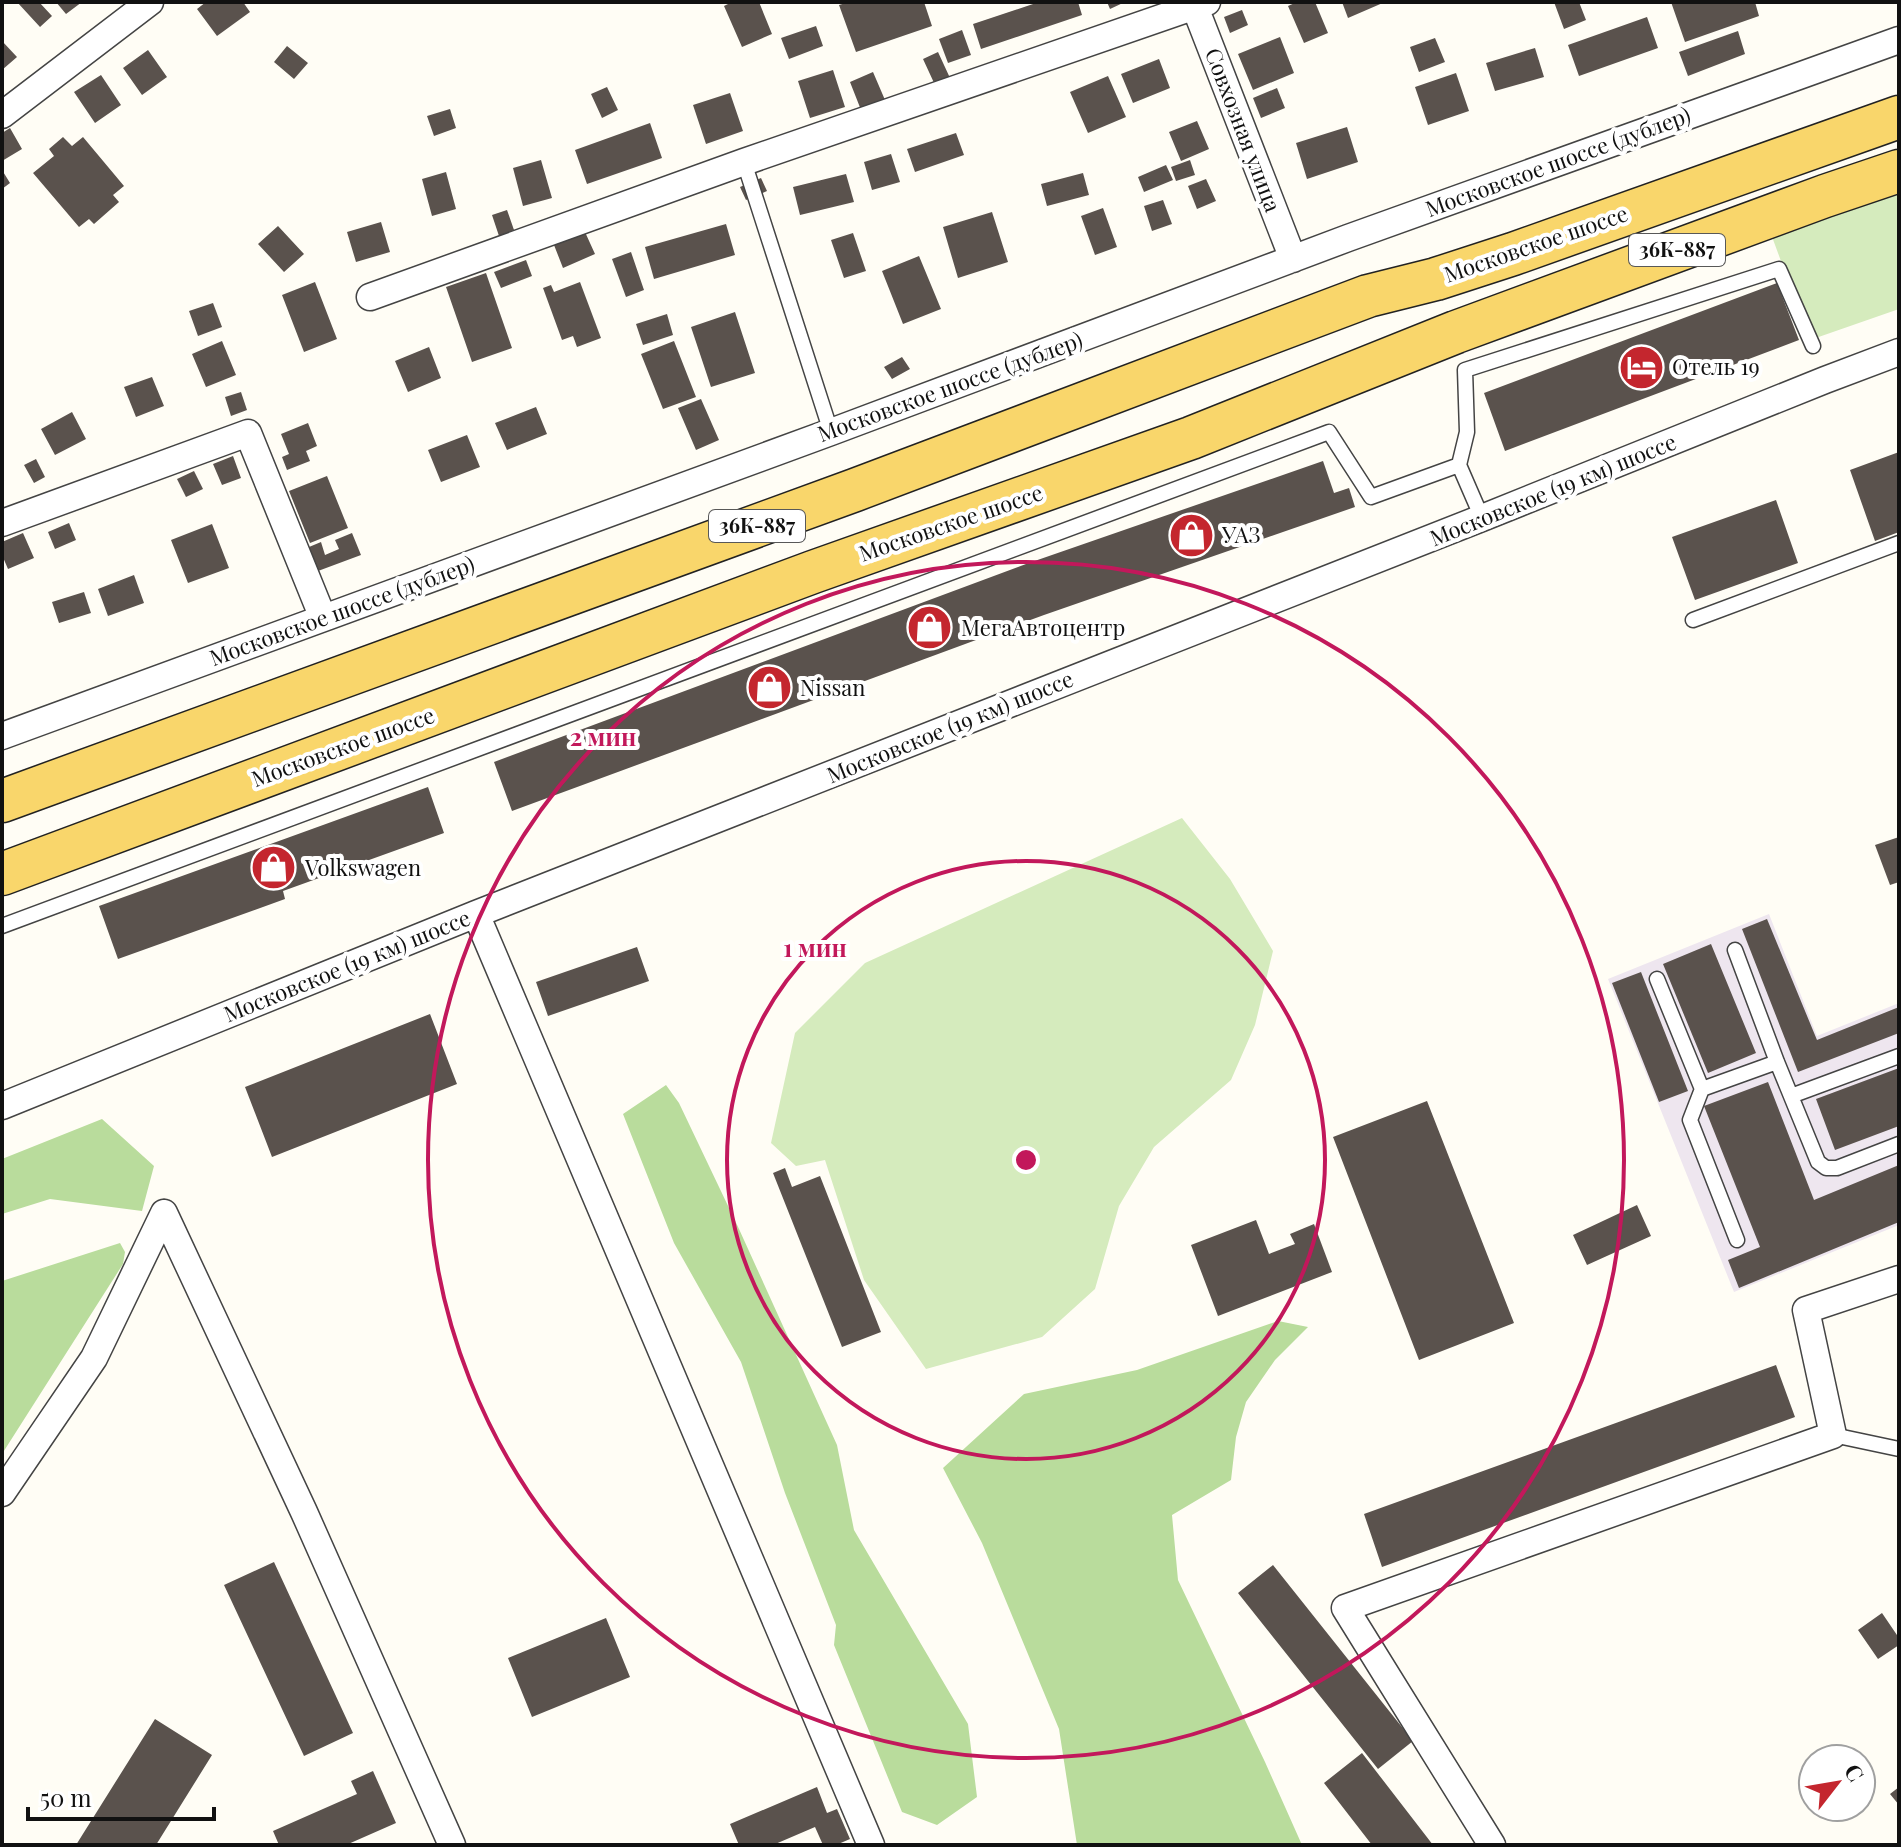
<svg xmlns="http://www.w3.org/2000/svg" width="1901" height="1847" viewBox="0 0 1901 1847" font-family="'Playfair Display',serif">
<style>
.industrial{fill:#eee6ef}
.green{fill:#d5ebbd}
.forest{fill:#b9dc9c}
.building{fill:#5a524d}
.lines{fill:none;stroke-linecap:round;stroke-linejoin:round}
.lane-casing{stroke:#444;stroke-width:17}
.street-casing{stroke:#444;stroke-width:29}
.primary-casing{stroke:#222;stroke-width:45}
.lane{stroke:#fff;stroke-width:14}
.street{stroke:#fff;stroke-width:26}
.primary{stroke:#f9d66b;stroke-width:42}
.ring{fill:none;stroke:#c2185b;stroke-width:4}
.labels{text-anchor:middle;stroke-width:8;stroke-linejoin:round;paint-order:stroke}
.shield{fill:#fff;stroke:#585858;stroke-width:2}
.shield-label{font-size:20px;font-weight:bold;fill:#111}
.street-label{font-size:22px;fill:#111;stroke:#fff}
.poi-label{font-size:22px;fill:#111;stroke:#fff;text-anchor:start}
.centre{fill:#c2185b;stroke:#fff;stroke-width:4}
.ring-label{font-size:24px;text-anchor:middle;font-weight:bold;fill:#c2185b;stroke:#fff;stroke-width:8;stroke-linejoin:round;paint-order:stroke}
</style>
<rect width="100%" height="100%" fill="#fffdf5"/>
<!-- industrial -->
<path class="industrial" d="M1769 914 1817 1036 1899 1003V1225L1734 1292 1608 979Z"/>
<!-- green -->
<path class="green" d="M1899 189V309L1810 340 1771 234Z
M1182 818 1230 879 1273 951 1255 1025 1231 1080 1154 1147 1119 1206 1095 1289 1042 1337 926 1369 864 1280 825 1160 796 1166 771 1143 795 1033 865 963Z"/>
<!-- forest -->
<path class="forest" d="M666 1085 679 1103 739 1229 837 1445 854 1530 968 1724 977 1797 937 1825 902 1812 834 1645 836 1625 785 1493 741 1362 674 1243 623 1114Z
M102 1119 154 1166 142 1211 50 1199 2 1214V1159Z
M120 1243 125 1252 123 1264 2 1454V1281Z
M1278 1321 1308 1327 1275 1360 1246 1402 1236 1437 1231 1480 1172 1515 1178 1580 1265 1762 1302 1845H1077L1059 1729 982 1543 943 1468 1024 1394 1137 1370Z"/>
<!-- building -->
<path class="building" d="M17 2H39L52 16 40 27Z
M56 2H82L66 14Z
M206 2H243L250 12 217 36 197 9Z
M732 2H759L772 34 742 47 724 6Z
M849 2H924L932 26 856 52 839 5Z
M1039 2H1078L1082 15 981 49 973 24Z
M1107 2H1125L1110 9Z
M1297 2H1315L1328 33 1304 43 1288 6Z
M1342 2H1385L1348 18Z
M1554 2H1579L1586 20 1564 29Z
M1671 2H1755L1759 16 1685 42Z
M1242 10 1248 25 1230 33 1224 17Z
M1647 17 1658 48 1579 76 1568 45Z
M816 26 823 46 789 59 781 38Z
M962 30 971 55 948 63 939 39Z
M1738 31 1745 54 1688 76 1679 52Z
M1280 37 1294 73 1253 90 1238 54Z
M1435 38 1445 62 1419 72 1410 47Z
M2 41 17 57 2 70Z
M287 46 308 63 294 79 274 62Z
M1535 48 1544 77 1495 91 1486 63Z
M148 50 167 77 142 95 123 68Z
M938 52 950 78 935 85 923 59Z
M1159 59 1170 88 1133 103 1121 74Z
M833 70 845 107 810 118 798 81Z
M873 72 885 100 861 110 850 82Z
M1456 73 1469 111 1428 125 1415 87Z
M101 75 121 105 95 123 74 92Z
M1108 76 1126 117 1088 133 1070 92Z
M607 87 618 110 602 118 591 94Z
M1277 88 1285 108 1261 118 1253 98Z
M730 93 743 131 706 144 693 105Z
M450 109 456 128 434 136 427 116Z
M1197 121 1209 149 1181 161 1169 132Z
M650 123 662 158 587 184 575 150Z
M1347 127 1358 162 1307 179 1296 143Z
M10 128 22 149 2 161V133Z
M956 133 964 155 915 172 907 149Z
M63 137 72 146 83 137 124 186 113 195 119 202 94 224 89 219 79 227 33 173 54 156 49 149Z
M891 154 900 182 872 190 864 162Z
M541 160 552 198 523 206 513 168Z
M1190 160 1195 175 1176 181 1171 167Z
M1166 165 1173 180 1144 192 1138 177Z
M2 170 10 183 2 189Z
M446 172 456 209 432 216 422 179Z
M1083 173 1089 195 1047 206 1041 184Z
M846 174 854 202 800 215 793 187Z
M761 178 767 191 746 200 740 187Z
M1206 179 1216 201 1197 209 1188 186Z
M1163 200 1172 224 1152 231 1144 206Z
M1103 208 1117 247 1095 255 1081 216Z
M507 210 514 230 499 236 492 215Z
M992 212 1008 262 958 278 943 227Z
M381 222 390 252 356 262 347 232Z
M726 224 735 255 654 279 645 247Z
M278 226 304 254 284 272 258 244Z
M585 232 595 254 563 268 554 245Z
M853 233 866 271 844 278 831 240Z
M631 252 644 290 626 297 612 259Z
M919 256 941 309 903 324 882 271Z
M526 260 532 276 501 288 494 272Z
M486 273 512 348 472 362 446 287Z
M315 282 337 339 304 352 282 295Z
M580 282 601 338 577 347 573 336 562 340 543 288 551 285 554 292Z
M1777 283 1799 340 1505 451 1484 393Z
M213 303 222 327 198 336 189 311Z
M735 312 755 373 711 387 691 327Z
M667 314 673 335 643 345 636 324Z
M222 341 236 375 206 387 192 354Z
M674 341 696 397 663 409 641 354Z
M429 347 441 378 408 392 395 361Z
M902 357 910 369 892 379 884 367Z
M152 377 164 406 136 417 124 387Z
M241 392 247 410 231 416 225 397Z
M701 399 719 440 696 450 678 408Z
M536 407 547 434 507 450 495 423Z
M72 412 86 439 55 455 41 429Z
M308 423 317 446 306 451 310 461 287 470 282 457 289 454 281 434Z
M467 435 480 467 441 482 428 450Z
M1899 452V532L1875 541 1850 470Z
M233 456 241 478 222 485 213 464Z
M36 459 45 477 34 483 24 465Z
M1323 461 1334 493 1349 488 1355 507 1044 615 512 811 494 762 1026 564Z
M194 471 203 489 186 497 177 479Z
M327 476 348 528 310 543 289 491Z
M1776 500 1798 563 1695 600 1672 537Z
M69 523 76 540 55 549 48 532Z
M212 524 229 568 188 583 171 540Z
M23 533 34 558 8 569 2 555V542Z
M352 533 361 555 318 571 309 547 321 542 325 555 339 549 335 540Z
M134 575 144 603 108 616 98 589Z
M84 592 91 613 59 623 52 602Z
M428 787 444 833 283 891 285 899 118 959 99 906Z
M1899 837V882L1890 885 1875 845Z
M1767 919 1817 1040 1899 1007V1033L1798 1072 1742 929Z
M1711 944 1756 1053 1708 1073 1663 964Z
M637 947 649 981 548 1016 536 982Z
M1641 972 1688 1091 1659 1102 1612 983Z
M430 1014 457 1084 272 1157 245 1087Z
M1899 1068V1126L1835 1150 1816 1099Z
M1768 1082 1814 1200 1899 1165V1222L1739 1288 1728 1260 1760 1247 1704 1106Z
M1427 1101 1514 1323 1419 1360 1333 1137Z
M785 1168 792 1187 820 1176 881 1332 842 1347 773 1173Z
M1637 1205 1651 1236 1587 1265 1573 1235Z
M1256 1220 1269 1254 1295 1244 1290 1234 1314 1224 1332 1272 1218 1316 1191 1245Z
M1776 1365 1795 1417 1382 1567 1364 1514Z
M274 1562 353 1733 304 1756 224 1585Z
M1273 1565 1413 1741 1378 1769 1238 1593Z
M1882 1613 1899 1638V1645L1878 1659 1858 1630Z
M606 1618 630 1677 532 1717 508 1658Z
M155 1719 212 1755 156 1845H76Z
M1362 1753 1433 1845H1372L1324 1783Z
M373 1771 396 1823 346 1845H279L273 1831 357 1794 351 1781Z
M817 1787 827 1813 837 1809 850 1839 836 1845H823L815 1827 773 1845H739L730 1824Z
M1899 1787V1805L1890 1794Z"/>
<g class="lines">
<defs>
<path id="lane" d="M744 162 831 432
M1459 465 1482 518
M1693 620 1899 543
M2 926 1329 432 1371 497 1459 465 1467 432 1465 370 1779 269 1813 346
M1735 950 1777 1062 1818 1162 1826 1168H1837L1899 1144
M1657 979 1702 1089 1777 1062
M1702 1089 1690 1120 1737 1240
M1791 1096 1899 1056
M1833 1435 1899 1449"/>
<path id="street" d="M1193 2 1293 259
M2 115 150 2
M370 297 744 162 1207 2
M2 523 248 433 323 618
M2 736 831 432 1348 238 1899 40
M476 914 871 1845
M2 1106 476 914 1482 518 1825 380 1899 352
M164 1213 304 1512 452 1845
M2 1493 94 1358 164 1213
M1492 1845 1345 1608 1833 1435 1806 1310 1899 1279"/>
<path id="primary" d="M2 801 855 490 1368 296 1436 279 1513 254 1899 117
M2 874 813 572 1191 438 1456 332 1825 196 1899 171"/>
</defs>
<!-- lane casing -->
<use href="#lane" class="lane-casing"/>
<!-- street casing -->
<use href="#street" class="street-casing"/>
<!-- primary casing -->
<use href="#primary" class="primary-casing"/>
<!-- lane -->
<use href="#lane" class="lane"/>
<!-- street -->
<use href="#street" class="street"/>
<!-- primary -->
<use href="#primary" class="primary"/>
</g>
<!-- distance rings -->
<g class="ring">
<circle cx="1026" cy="1160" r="299"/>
<circle cx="1026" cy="1160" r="598"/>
</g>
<!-- icons -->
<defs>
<symbol id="hotel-disc" viewBox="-11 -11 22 22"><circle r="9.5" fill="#c4262e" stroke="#fff"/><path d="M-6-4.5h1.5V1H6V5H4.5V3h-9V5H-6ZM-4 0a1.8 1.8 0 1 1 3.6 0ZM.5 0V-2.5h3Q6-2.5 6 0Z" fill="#fff"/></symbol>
<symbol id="shop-disc" viewBox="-11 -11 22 22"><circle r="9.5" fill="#c4262e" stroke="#fff"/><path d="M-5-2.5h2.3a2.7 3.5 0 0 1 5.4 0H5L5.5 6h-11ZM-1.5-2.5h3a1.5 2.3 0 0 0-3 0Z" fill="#fff"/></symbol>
</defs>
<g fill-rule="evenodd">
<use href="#hotel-disc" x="1616" y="342" width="51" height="51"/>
<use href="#shop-disc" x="1166" y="510" width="51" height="51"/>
<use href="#shop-disc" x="904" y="602" width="51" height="51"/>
<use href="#shop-disc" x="744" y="662" width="51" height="51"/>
<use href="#shop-disc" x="248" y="842" width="51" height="51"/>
</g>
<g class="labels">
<!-- shield labels -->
<g class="shield">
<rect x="1629" y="234" width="96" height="32" rx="6"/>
<rect x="709" y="510" width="96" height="32" rx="6"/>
</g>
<g class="shield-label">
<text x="1677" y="257">36К-887</text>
<text x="757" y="533">36К-887</text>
</g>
<!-- street labels -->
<g class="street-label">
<text transform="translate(1243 130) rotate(69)" y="8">Совхозная улица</text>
<text transform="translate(1558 162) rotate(-20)" y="8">Московское шоссе (дублер)</text>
<text transform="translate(1536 244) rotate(-19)" y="8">Московское шоссе</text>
<text transform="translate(950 387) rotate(-20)" y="8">Московское шоссе (дублер)</text>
<text transform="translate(1553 490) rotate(-22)" y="8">Московское (19 км) шоссе</text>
<text transform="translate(951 523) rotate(-19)" y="8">Московское шоссе</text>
<text transform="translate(342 611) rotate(-20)" y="8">Московское шоссе (дублер)</text>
<text transform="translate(950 727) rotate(-22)" y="8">Московское (19 км) шоссе</text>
<text transform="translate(343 747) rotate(-20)" y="8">Московское шоссе</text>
<text transform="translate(347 966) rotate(-22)" y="8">Московское (19 км) шоссе</text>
</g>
<!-- poi labels -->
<g class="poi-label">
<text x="1672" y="375">Отель 19</text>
<text x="1222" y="543">УАЗ</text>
<text x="961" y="636">МегаАвтоцентр</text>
<text x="800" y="696">Nissan</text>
<text x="305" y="876">Volkswagen</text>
</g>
</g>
<circle cx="1026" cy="1160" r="12" class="centre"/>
<g class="ring-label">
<text x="603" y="746">2 мин</text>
<text x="815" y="957">1 мин</text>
</g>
<!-- border -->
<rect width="1901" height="1847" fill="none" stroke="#111111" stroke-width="8"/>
<!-- north arrow -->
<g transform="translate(1837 1783) rotate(59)"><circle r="38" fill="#ffffff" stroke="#a0a0a0" stroke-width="2"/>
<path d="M0-6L14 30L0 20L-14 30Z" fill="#c4262e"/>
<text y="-12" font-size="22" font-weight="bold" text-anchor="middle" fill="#111111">С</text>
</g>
<!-- scale -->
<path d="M28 1807v12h186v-12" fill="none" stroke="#111111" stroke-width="4"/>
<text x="40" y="1807" font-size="24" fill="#111111" stroke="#ffffff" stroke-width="6" paint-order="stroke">50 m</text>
</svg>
